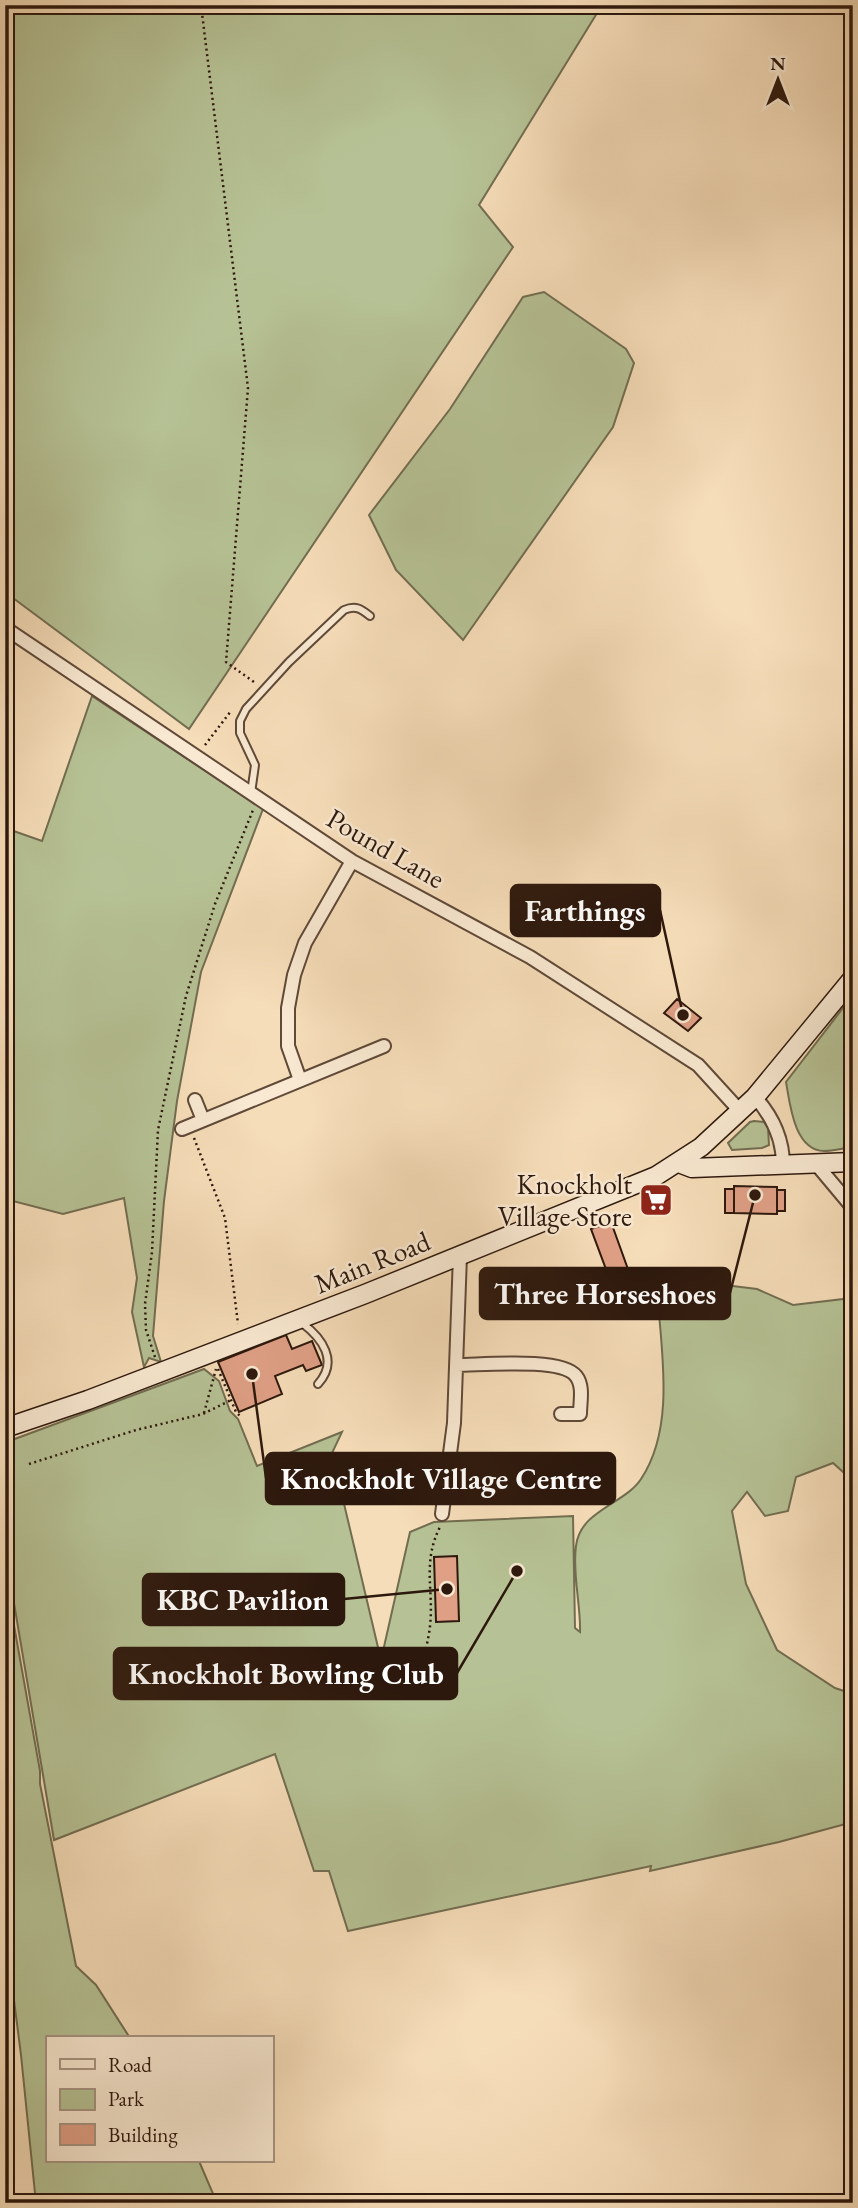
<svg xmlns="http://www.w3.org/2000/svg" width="858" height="2208" viewBox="0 0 858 2208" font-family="'EB Garamond',serif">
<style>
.green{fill:#b6c295;stroke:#726d51;stroke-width:2}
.building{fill:#e0a086;stroke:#2d180d;stroke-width:2}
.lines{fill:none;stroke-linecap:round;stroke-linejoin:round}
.lane-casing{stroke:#5f4938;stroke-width:10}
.street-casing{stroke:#5f4938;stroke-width:16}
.secondary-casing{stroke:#2d180d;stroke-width:21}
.path{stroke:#2d180d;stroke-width:2.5;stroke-dasharray:2 3.5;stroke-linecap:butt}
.lane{stroke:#f9e9d2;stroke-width:6}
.street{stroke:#f9e9d2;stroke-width:12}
.secondary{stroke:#f9e9d2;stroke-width:18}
.labels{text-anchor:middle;stroke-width:5;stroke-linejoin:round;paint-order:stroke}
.street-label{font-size:28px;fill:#2d180d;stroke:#f9e9d2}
.poi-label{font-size:28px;fill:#2d180d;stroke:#f9e9d2;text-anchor:end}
.leader{fill:none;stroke:#2d180d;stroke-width:2.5}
.callout-dot{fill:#2d180d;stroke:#f9e9d2;stroke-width:2.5}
.callout{fill:#2d180d;stroke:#2d180d;stroke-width:2.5}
.callout-label{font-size:30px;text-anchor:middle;font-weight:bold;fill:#fff}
</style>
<rect width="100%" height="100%" fill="#f6ddb9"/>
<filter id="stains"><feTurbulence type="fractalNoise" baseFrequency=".00286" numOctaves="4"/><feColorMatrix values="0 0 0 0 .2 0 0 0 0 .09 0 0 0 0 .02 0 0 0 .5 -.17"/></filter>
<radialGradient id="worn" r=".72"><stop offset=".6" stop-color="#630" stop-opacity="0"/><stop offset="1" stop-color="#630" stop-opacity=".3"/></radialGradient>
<!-- green -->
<path class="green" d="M5 5H602L479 205 513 247 189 729 5 592Z
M544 292 626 349 634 363 613 427 463 640 396 570 369 515 450 409 523 297Z
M92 696 263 809 201 972 177 1101 164 1201 153 1336 161 1362 149 1358 144 1367 132 1312 137 1278 124 1198 63 1214 5 1199V828L42 841Z
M853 995V1147C844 1148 833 1151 824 1151 794 1150 790 1104 786 1082Z
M754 1121 764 1122 768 1128 769 1145 762 1148 732 1150 728 1143 750 1122Z
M708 1283 757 1289 793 1305 843 1299 853 1286V1481L833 1463 796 1477 788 1511 765 1516 747 1492 732 1511 746 1584 777 1650 835 1688 853 1694V1822L779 1842 650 1871 651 1866 348 1931 329 1871H314L275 1754 54 1840 5 1550V1445L12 1440 204 1369 219 1381 230 1411 238 1419 257 1466 342 1432 332 1453 381 1660 410 1532 434 1522 573 1516 575 1628 580 1632C581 1606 572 1572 576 1546 580 1510 625 1504 641 1479 676 1427 661 1349 657 1290Z
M5 1575 40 1771V1784L76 1966 96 1985 130 2038H47V2161H199L217 2203H36L21 2055 5 1930Z"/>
<!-- building -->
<path class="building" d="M677 999 701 1018 688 1031 664 1013Z
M734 1186 777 1187V1214L734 1213Z
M725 1189H734V1213H725Z
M777 1190H785V1211H777Z
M611 1222 638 1297 619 1304 591 1229Z
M286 1335 292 1349 312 1341 322 1365 306 1371 303 1365 275 1376 282 1394 239 1412 218 1362Z
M457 1556 459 1621 436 1622 434 1557Z"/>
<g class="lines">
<defs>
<path id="lane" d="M251 793 255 765 240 733V721L246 709 289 662 344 610C356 605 361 609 370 616
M302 1323C322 1338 339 1361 318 1384"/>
<path id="street" d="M5 628 352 861 530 957 698 1065 740 1111
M300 1080 288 1046V1008L294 975 305 943 352 861
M755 1097C773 1117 783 1138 783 1165
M195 1100 203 1120
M182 1129 384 1046
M817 1165 853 1208
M457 1365C482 1365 562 1357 576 1376 584 1386 580 1402 580 1414H561
M442 1514 454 1423 460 1255"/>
<path id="secondary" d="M679 1163 692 1168 853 1162
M5 1428 88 1400 365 1294 656 1176 701 1147 755 1097 853 978"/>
</defs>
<!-- lane casing -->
<use href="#lane" class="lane-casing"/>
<!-- street casing -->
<use href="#street" class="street-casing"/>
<!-- secondary casing -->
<use href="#secondary" class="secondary-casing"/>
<!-- path -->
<path class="path" d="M201 5 248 388 226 662 254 682 252 684
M205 745 231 711
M194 1138 225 1218 238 1324
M155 1357 146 1330 145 1304 152 1252 158 1130 186 996 215 904 253 810
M218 1369 236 1412 240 1416
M204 1413 216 1369
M29 1464 136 1430 203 1414 231 1400
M418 1681C422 1663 428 1644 430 1626 434 1591 422 1562 440 1527"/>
<!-- lane -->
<use href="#lane" class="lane"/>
<!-- street -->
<use href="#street" class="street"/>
<!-- secondary -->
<use href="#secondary" class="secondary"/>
</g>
<!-- icons -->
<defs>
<symbol id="supermarket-square" viewBox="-11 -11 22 22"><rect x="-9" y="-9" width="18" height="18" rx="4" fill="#8f2418" stroke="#f9e9d2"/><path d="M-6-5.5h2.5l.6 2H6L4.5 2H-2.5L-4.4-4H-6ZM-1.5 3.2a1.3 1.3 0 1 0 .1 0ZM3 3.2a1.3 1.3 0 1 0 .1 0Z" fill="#fff"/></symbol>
</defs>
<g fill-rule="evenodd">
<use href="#supermarket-square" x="637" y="1181" width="38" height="38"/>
</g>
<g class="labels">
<!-- street labels -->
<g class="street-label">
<text transform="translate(386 848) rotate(30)" y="10">Pound Lane</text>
<text transform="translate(372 1262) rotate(-22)" y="10">Main Road</text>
</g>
<!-- poi labels -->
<g class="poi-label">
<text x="632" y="1194">Knockholt<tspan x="632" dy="32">Village Store</tspan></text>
</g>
</g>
<!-- callouts -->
<path class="leader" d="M683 1015L660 910M755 1195L730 1293M252 1374L266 1478M447 1589L344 1599M517 1571L457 1673"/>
<g class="callout-dot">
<circle cx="683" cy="1015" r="7"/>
<circle cx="755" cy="1195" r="7"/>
<circle cx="252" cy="1374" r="7"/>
<circle cx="447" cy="1589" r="7"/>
<circle cx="517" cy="1571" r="7"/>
</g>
<g class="callout">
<rect x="511" y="885" width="149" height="51" rx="7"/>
<rect x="480" y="1268" width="250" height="51" rx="7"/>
<rect x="266" y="1453" width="349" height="51" rx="7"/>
<rect x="143" y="1574" width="201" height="51" rx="7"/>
<rect x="114" y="1648" width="343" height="51" rx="7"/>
</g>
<g class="callout-label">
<text x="585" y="921">Farthings</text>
<text x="605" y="1304">Three Horseshoes</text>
<text x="441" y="1489">Knockholt Village Centre</text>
<text x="243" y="1610">KBC Pavilion</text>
<text x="286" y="1684">Knockholt Bowling Club</text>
</g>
<!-- margin -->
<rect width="858" height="2208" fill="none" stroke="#f6ddb9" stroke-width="28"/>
<rect x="7" y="7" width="844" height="2194" fill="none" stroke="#2d180d" stroke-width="3.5"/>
<rect x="14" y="14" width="830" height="2180" fill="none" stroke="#2d180d" stroke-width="2"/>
<!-- legend -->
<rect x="46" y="2036" width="228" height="126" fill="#f9e9d2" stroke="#a79583" stroke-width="2"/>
<rect x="60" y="2059" width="35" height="10" fill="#f9e9d2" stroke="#a79583" stroke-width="2"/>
<text x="108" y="2072" font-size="21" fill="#2d180d">Road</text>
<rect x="60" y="2089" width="35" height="21" fill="#b6c295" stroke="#a79583" stroke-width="2"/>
<text x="108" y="2106" font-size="21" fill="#2d180d">Park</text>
<rect x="60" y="2124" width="35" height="21" fill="#e0a086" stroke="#a79583" stroke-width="2"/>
<text x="108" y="2142" font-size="21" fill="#2d180d">Building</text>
<!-- north arrow -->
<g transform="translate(778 80)" stroke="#f9e9d2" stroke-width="5" paint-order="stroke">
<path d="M0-5L12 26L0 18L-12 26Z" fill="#2d180d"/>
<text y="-10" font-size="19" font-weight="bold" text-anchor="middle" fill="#2d180d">N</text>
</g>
<rect width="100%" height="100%" filter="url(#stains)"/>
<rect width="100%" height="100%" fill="url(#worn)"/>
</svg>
